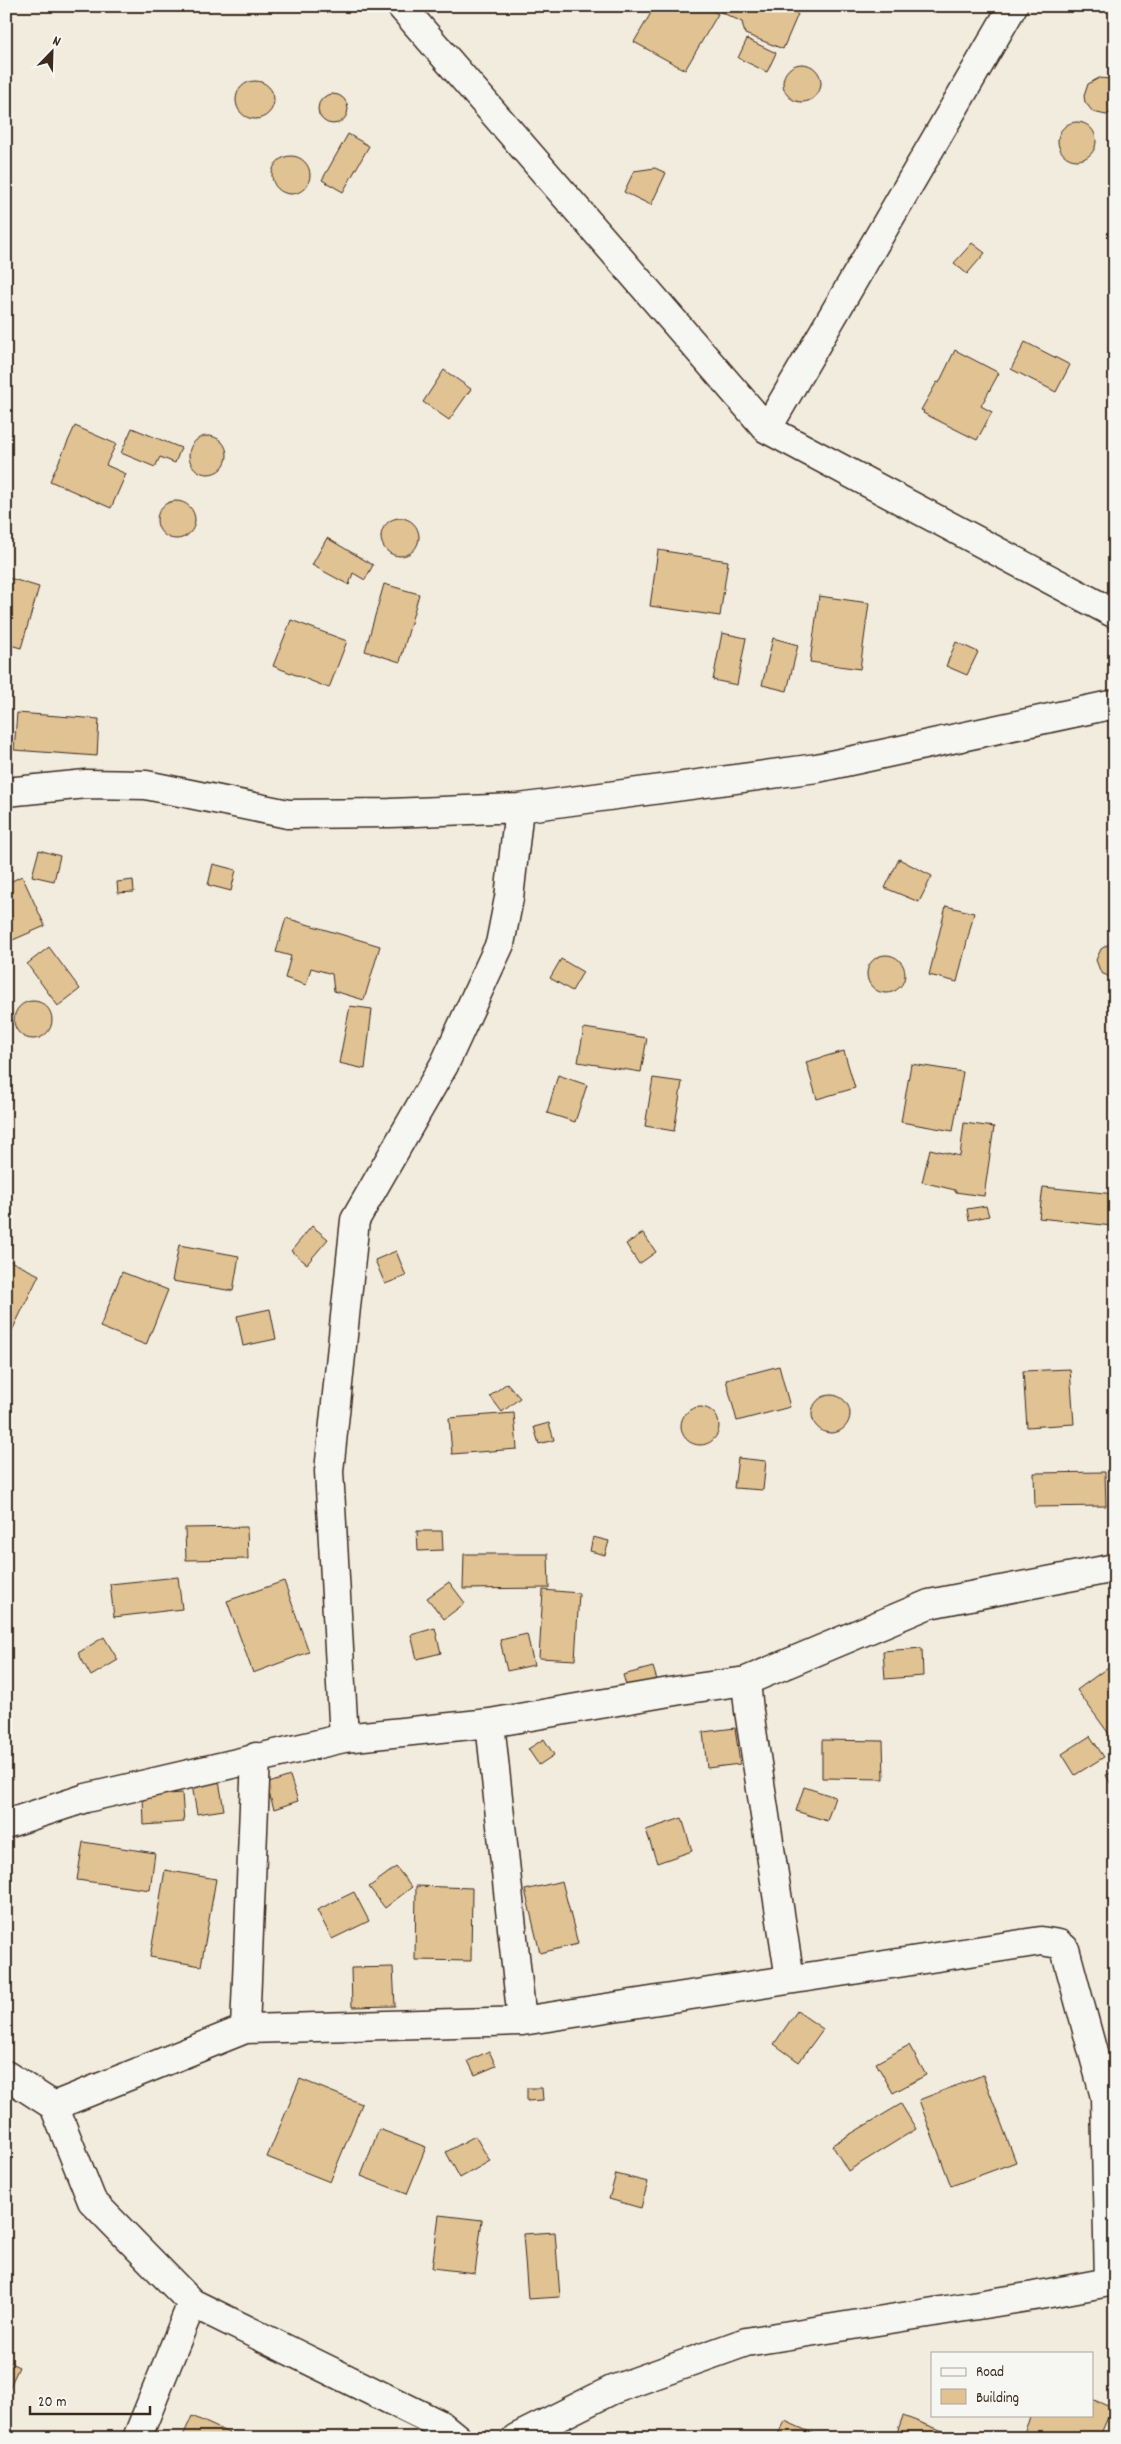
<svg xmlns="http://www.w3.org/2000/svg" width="1121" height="2444" viewBox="0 0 1121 2444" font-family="Dekko,sans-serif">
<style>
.building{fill:#e0c293;stroke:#3b2a1e}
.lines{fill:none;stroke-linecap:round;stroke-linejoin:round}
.minor-casing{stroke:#3b2a1e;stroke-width:31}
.minor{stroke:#f6f6f2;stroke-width:28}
</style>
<rect width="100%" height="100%" fill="#f2ecdf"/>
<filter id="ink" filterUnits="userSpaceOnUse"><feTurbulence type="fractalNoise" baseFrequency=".02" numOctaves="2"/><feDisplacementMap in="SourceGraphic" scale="10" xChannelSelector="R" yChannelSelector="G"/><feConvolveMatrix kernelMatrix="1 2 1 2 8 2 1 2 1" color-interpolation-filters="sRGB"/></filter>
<g filter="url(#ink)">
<!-- building -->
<path class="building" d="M655 6H704L718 14 685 70 634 42Z
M723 6H779L798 14 783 49 745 34 742 22 721 12Z
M747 39 776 53 767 72 738 58Z
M783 83a19 19 0 1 1 38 0a19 19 0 1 1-38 0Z
M1099 78 1111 79 1115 81V111L1106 115 1093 112 1085 102 1084 96 1088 84Z
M236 100a19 19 0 1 1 38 0a19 19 0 1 1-38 0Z
M318 109a15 15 0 1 1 30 0a15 15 0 1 1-30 0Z
M1058 141a19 19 0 1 1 38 0a19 19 0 1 1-38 0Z
M348 134 369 146 343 192 322 180Z
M272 175a19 19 0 1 1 38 0a19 19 0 1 1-38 0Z
M655 168 666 173 651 205 624 192 634 171Z
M972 243 985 253 967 274 954 263Z
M1025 342 1070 365 1056 392 1011 369Z
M955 350 999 373 981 406 992 412 977 440 923 413 924 411 921 410 937 382 939 383Z
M444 370 471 389 449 420 423 402Z
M75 426 116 444 106 465 126 474 111 508 50 481Z
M132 428 181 448 175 463 160 457 155 467 121 453Z
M189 455a19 19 0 1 1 38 0a19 19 0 1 1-38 0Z
M157 520a19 19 0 1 1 38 0a19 19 0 1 1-38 0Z
M381 537a19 19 0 1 1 38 0a19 19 0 1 1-38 0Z
M327 538 373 565 365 580 353 573 349 585 312 565Z
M658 550 728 561 720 616 650 606Z
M6 577 39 587 21 648 6 644Z
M384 584 419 594 400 662 365 651Z
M819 596 869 603 860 669 810 662Z
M291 620 347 641 329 688 273 666Z
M722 633 746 638 737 685 713 680Z
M773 638 798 645 787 691 762 685Z
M956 642 978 652 967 675 946 666Z
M17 713 99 719 97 756 14 750Z
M39 850 60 856 54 881 32 876Z
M899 859 932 876 919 902 885 888Z
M213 864 236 870 231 891 208 885Z
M22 876 45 926 6 943V884Z
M133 880 134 892 118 893 117 882Z
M946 906 974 913 957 982 929 975Z
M286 918 380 946 364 1000 334 991 332 974 311 968 306 985 285 978 291 956 276 952Z
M1112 942H1115V979L1101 973 1096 960 1101 949Z
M49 947 80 989 58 1006 27 964Z
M867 974a19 19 0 1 1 38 0a19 19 0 1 1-38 0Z
M561 959 583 972 572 991 550 978Z
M14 1020a19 19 0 1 1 38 0a19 19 0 1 1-38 0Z
M350 1006 372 1009 365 1069 339 1063Z
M584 1028 647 1038 641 1072 578 1062Z
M844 1051 855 1088 817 1099 806 1062Z
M911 1064 963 1072 953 1131 901 1122Z
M558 1075 587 1085 575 1122 547 1113Z
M653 1078 682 1082 674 1131 645 1126Z
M964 1123 994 1127 984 1196 955 1192V1190L922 1182 930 1149 960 1156Z
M1043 1187 1115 1194 1112 1226 1039 1218Z
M986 1206 989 1216 969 1220 967 1209Z
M312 1226 328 1239 307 1264 291 1251Z
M643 1233 656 1252 639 1264 626 1244Z
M179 1245 239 1256 233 1291 172 1281Z
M396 1251 406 1276 385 1284 375 1260Z
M6 1259 39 1275 6 1343Z
M122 1272 168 1290 146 1345 100 1327Z
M270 1309 276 1339 243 1346 237 1316Z
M779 1366 790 1407 737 1421 726 1380Z
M1070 1369 1074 1424 1027 1427 1023 1371Z
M507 1383 520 1398 502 1412 490 1396Z
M812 1414a19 19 0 1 1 38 0a19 19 0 1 1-38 0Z
M681 1426a19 19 0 1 1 38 0a19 19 0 1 1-38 0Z
M514 1413 517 1449 452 1454 449 1418Z
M549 1423 554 1440 539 1444 534 1427Z
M1115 1437V1463L1109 1450 1110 1444Z
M738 1458 766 1461 763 1490 734 1488Z
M1105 1472 1106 1506 1035 1507 1034 1473Z
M247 1527 248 1559 186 1560 185 1528Z
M417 1531H442L443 1550 418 1551Z
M593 1537 609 1541 605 1555 590 1551Z
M464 1554H548L549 1588 463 1589Z
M178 1577 182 1609 114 1617 110 1584Z
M284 1581 309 1652 253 1673 227 1601Z
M449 1582 465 1603 444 1619 427 1598Z
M543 1590 579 1593 575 1660 539 1658Z
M435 1628 441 1653 417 1659 411 1635Z
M527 1634 534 1665 507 1671 500 1640Z
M104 1637 118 1660 91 1676 78 1653Z
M922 1648 923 1676 885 1679 883 1651Z
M1115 1662V1730L1109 1734 1077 1690Z
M653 1667 657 1680 627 1688 623 1675Z
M735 1728 740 1764 707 1768 703 1732Z
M1090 1736 1104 1757 1075 1775 1062 1754Z
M544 1739 554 1755 539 1765 528 1749Z
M822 1740 883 1741 884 1779 822 1778Z
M1115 1771V1792L1106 1775Z
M290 1776 298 1801 274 1809 266 1784Z
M219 1781 224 1810 197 1814 192 1785Z
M804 1787 835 1797 827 1821 796 1811Z
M182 1793 184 1822 144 1825 143 1796Z
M682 1818 692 1851 657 1863 646 1830Z
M83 1842 155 1853 150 1890 77 1880Z
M396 1867 412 1887 385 1908 369 1887Z
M165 1870 216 1879 201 1966 150 1957Z
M562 1881 578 1944 540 1953 525 1890Z
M416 1886 472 1888 471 1961 415 1960Z
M354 1892 369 1921 332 1939 317 1910Z
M393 1967 395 2006 352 2007 351 1968Z
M797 2011 823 2029 799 2062 774 2044Z
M909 2045 926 2075 893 2093 876 2063Z
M489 2051 496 2066 475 2075 468 2061Z
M983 2075 1016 2162 951 2186 919 2100Z
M300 2079 362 2104 330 2182 267 2157Z
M527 2088H542L543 2100 527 2101Z
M901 2104 916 2129 848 2171 832 2145Z
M379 2129 426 2147 407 2194 361 2176Z
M475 2136 490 2161 460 2178 446 2152Z
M616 2174 648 2182 641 2208 609 2199Z
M439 2215 482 2220 475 2273 432 2268Z
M555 2232 560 2297 528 2299 523 2234Z
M6 2361 19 2367 6 2395Z
M1092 2399 1112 2408 1099 2438H1030L1023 2435 1031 2415H1092Z
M192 2416 229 2433 227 2438H182Z
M903 2416 962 2438H895Z
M785 2421 823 2438H777Z"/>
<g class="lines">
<defs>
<path id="minor" d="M401 6 767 429 1115 614
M767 429 1013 6
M6 792 86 784 146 785 288 814 390 813 519 808 817 768 1115 704
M746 1681 749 1711 790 1979
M490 1723 522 2021
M344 1738 329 1471 355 1220 444 1065 500 944 509 898 519 808
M6 1824 86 1798 344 1738 490 1723 681 1690 746 1681 929 1604 1115 1568
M245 2029 256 1757
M6 2075 54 2106 92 2201 192 2303 441 2425 457 2438
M54 2106 245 2029 522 2021 1041 1941 1059 1944 1065 1949 1105 2097 1109 2282
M137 2438 192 2303
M516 2438 612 2390 746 2342 1034 2296 1109 2282 1115 2279"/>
</defs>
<!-- minor casing -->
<use href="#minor" class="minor-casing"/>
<!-- minor -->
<use href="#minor" class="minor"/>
</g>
</g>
<!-- margin -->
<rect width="1121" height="2444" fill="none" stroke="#f6f6f2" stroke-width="25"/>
<rect x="12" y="12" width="1096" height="2419" fill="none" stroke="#3b2a1e" stroke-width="2" filter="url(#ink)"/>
<!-- legend -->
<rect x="931" y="2352" width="162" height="65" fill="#f6f6f2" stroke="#aba49d"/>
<rect x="941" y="2368" width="25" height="8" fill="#f6f6f2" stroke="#aba49d"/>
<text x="976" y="2376" font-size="15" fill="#3b2a1e">Road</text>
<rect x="941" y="2389" width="25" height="15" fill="#e0c293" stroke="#aba49d"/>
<text x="976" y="2402" font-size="15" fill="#3b2a1e">Building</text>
<!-- north arrow -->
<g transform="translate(52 52) rotate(23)" stroke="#f6f6f2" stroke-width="4" paint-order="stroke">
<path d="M0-4L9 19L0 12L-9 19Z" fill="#3b2a1e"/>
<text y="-8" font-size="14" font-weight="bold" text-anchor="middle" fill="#3b2a1e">N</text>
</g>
<!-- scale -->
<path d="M30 2406v8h120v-8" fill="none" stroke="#3b2a1e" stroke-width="2.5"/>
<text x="38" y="2406" font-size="15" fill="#3b2a1e" stroke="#f6f6f2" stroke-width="4" paint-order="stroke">20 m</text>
</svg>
